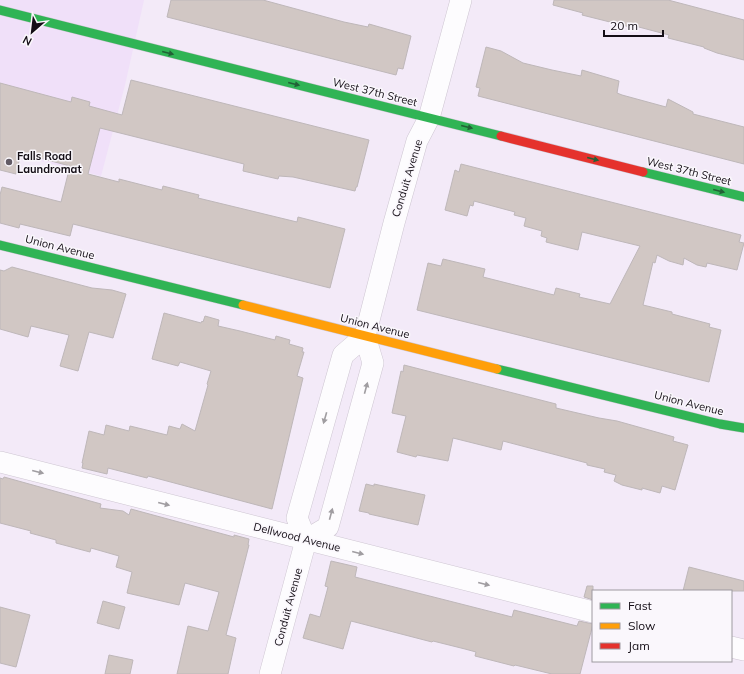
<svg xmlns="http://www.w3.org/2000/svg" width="744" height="674" viewBox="0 0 744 674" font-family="Mulish,sans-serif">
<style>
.built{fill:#f0e0f9}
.building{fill:#d1c7c4;stroke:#beb7b9}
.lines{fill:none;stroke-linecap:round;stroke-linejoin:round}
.street-casing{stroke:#cec6d2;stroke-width:22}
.fast-casing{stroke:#cec6d2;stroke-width:10}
.slow-casing{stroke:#cec6d2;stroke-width:10}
.jam-casing{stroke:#cec6d2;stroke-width:10}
.street{stroke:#fdfcfe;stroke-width:21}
.fast{stroke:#30b455;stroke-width:9}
.slow{stroke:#ff9f0a;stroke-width:9}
.jam{stroke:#e5322d;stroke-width:9}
.oneway{fill:#226136}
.oneway2{fill:#a09da1}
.poi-dot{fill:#625b65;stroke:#faf7fc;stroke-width:1.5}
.labels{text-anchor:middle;stroke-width:3;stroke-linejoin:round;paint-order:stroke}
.street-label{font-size:11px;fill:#140e16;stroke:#faf7fc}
.poi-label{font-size:11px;font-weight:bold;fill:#140e16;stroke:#faf7fc;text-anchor:start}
</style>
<rect width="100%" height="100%" fill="#f3eaf8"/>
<!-- built -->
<path class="built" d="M0 0H144L125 85 101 176 0 151Z"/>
<!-- building -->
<path class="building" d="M171 0H263L344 22 368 27 369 24 411 36 403 69 398 68 396 75 167 17Z
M554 0H668L744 20V60L717 53 704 48V47L668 38 669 35 635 26 634 28 582 15 583 13 553 5Z
M486 47 501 51 523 63 552 70 581 76 582 70 619 81 617 93 622 95 666 107 668 99 693 112V114L744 127V164L478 96 480 88 476 87Z
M131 80 369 140 357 187H356L355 191 293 177 279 176 278 179 243 171 244 164 100 128 88 174 119 182V179L162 190 163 186 199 195 198 198 297 222 298 217 345 229 330 288 73 224 70 236 20 224 19 228 0 223V195L2 187 61 202 70 166 21 153 16 174 0 170V83L71 102 72 97 90 102 89 106 122 115Z
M461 164 741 235 739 242 744 243 737 270 707 263 706 267 697 265 684 258 683 265 669 261 657 255 655 263 653 262 643 305 672 312V314L710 324 709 327 721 330 709 382 417 310 428 263 441 266 443 259 485 269 483 277 554 295 556 288 580 294 579 297 610 304 640 246 582 232 578 250 546 242 547 238 541 236 542 231 524 226 526 218 514 215 515 212 474 201 473 206 470 205 467 216 445 210 455 170 459 172Z
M12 267 92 288 112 290 126 294 113 338 89 332 78 371 60 366 69 335 31 326 28 337 0 329V270L4 271Z
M164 313 201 323 202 321 203 322 205 316 219 320 218 326 240 331 275 340 276 336 290 340 289 344 303 348 302 352H304L297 376 303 378 272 509 148 476 147 478 108 468 107 474 82 468 83 463H82L89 431 104 435 106 425 129 431 130 426 167 435 169 426 180 429 182 424 195 431 208 385 207 384 211 371 180 362 178 366 152 359Z
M404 365 556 404V408L599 418 617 421 674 437 673 441 688 445 675 490 662 486 660 493 642 488V490L622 485 614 481 616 475 604 472 605 469 587 465V463L503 441 501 450 453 438 448 461 417 455 416 457 397 452 406 416 392 413 401 371 403 372Z
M4 477 101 504 100 508 123 511 129 515 131 509 234 537V535L249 539 248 545H249L226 635 236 638 228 674H177L188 626 208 631 219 592 185 583 179 605 127 593 132 572 116 567 119 556 91 548 90 552 56 543V540L30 533 31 531 0 523V478L3 479Z
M366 484 374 486V484L425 495 418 525 369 514V513L359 511Z
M331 561 357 567 355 577 512 617 514 610 577 626 579 621 593 624 580 674H552L515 665 514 666 475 656 476 652 465 649 433 641 432 642 351 621 343 649 303 638 310 614 320 617 328 587 325 586Z
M689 567 744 581V591H683Z
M587 586H593V600L584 597Z
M103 601 125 607 119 629 97 623Z
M0 607 30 615 16 667 0 663Z
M109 655 133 660 130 674H105Z"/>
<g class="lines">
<defs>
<path id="street" d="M0 462 593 612
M306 540 328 527 373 363 365 336 394 223 417 141 429 118 461 0
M731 647 744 650
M270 674 306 540 297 518 343 355 365 336"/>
<path id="fast" d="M0 10 501 136
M643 172 744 197
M0 245 243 305
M497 369 720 424 744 428"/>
<path id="slow" d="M243 305 497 369"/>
<path id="jam" d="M501 136 643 172"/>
</defs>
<!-- street casing -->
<use href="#street" class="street-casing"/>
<!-- fast casing -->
<use href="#fast" class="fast-casing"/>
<!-- slow casing -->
<use href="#slow" class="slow-casing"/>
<!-- jam casing -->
<use href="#jam" class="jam-casing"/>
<!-- street -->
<use href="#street" class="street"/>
<!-- fast -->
<use href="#fast" class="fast"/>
<!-- slow -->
<use href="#slow" class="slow"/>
<!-- jam -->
<use href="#jam" class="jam"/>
</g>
<!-- one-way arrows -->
<defs><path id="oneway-solid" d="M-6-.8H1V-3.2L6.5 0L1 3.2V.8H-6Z"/></defs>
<g class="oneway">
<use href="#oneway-solid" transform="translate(168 53) rotate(14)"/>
<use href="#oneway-solid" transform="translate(294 84) rotate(14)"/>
<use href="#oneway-solid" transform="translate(467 127) rotate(14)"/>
<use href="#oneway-solid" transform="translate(593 159) rotate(14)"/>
<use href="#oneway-solid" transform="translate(719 191) rotate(14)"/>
</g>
<g class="oneway2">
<use href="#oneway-solid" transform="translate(366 388) rotate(-75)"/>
<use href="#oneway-solid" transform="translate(325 418) rotate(106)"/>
<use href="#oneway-solid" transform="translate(38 472) rotate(14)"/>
<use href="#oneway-solid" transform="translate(164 504) rotate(14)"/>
<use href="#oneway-solid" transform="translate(331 514) rotate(-75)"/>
<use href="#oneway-solid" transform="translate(358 553) rotate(14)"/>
<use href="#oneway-solid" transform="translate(484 584) rotate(14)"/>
</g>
<!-- markers -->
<circle class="poi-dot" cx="9" cy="162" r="4"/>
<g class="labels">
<!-- street labels -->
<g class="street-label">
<text transform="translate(375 92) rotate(14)" y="4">West 37th Street</text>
<text transform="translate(689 171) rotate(14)" y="4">West 37th Street</text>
<text transform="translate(407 178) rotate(-73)" y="4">Conduit Avenue</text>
<text transform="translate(60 247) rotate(14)" y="4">Union Avenue</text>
<text transform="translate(375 326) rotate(14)" y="4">Union Avenue</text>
<text transform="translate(689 403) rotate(14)" y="4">Union Avenue</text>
<text transform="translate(297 537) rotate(14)" y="4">Dellwood Avenue</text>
<text transform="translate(288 607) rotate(-75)" y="4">Conduit Avenue</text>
</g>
<!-- poi labels -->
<g class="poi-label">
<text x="17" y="160">Falls Road<tspan x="17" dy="13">Laundromat</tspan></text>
</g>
</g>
<!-- legend -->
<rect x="592" y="590" width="140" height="72" fill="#faf7fc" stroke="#9e9aa0"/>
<rect x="600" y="603" width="20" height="6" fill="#30b455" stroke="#9e9aa0"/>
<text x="628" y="610" font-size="12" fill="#140e16">Fast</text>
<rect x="600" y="623" width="20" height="6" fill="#ff9f0a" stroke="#9e9aa0"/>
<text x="628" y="630" font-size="12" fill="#140e16">Slow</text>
<rect x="600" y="643" width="20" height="6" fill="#e5322d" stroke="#9e9aa0"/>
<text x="628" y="650" font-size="12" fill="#140e16">Jam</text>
<!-- north arrow -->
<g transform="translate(32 32) rotate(208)" stroke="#faf7fc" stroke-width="3" paint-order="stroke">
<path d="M0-3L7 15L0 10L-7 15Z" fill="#140e16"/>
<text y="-6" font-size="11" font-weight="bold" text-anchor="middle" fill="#140e16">N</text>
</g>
<!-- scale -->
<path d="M604 30v6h59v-6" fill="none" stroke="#140e16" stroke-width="2"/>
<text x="610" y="30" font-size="12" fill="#140e16" stroke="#faf7fc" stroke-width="3" paint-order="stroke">20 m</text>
</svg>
